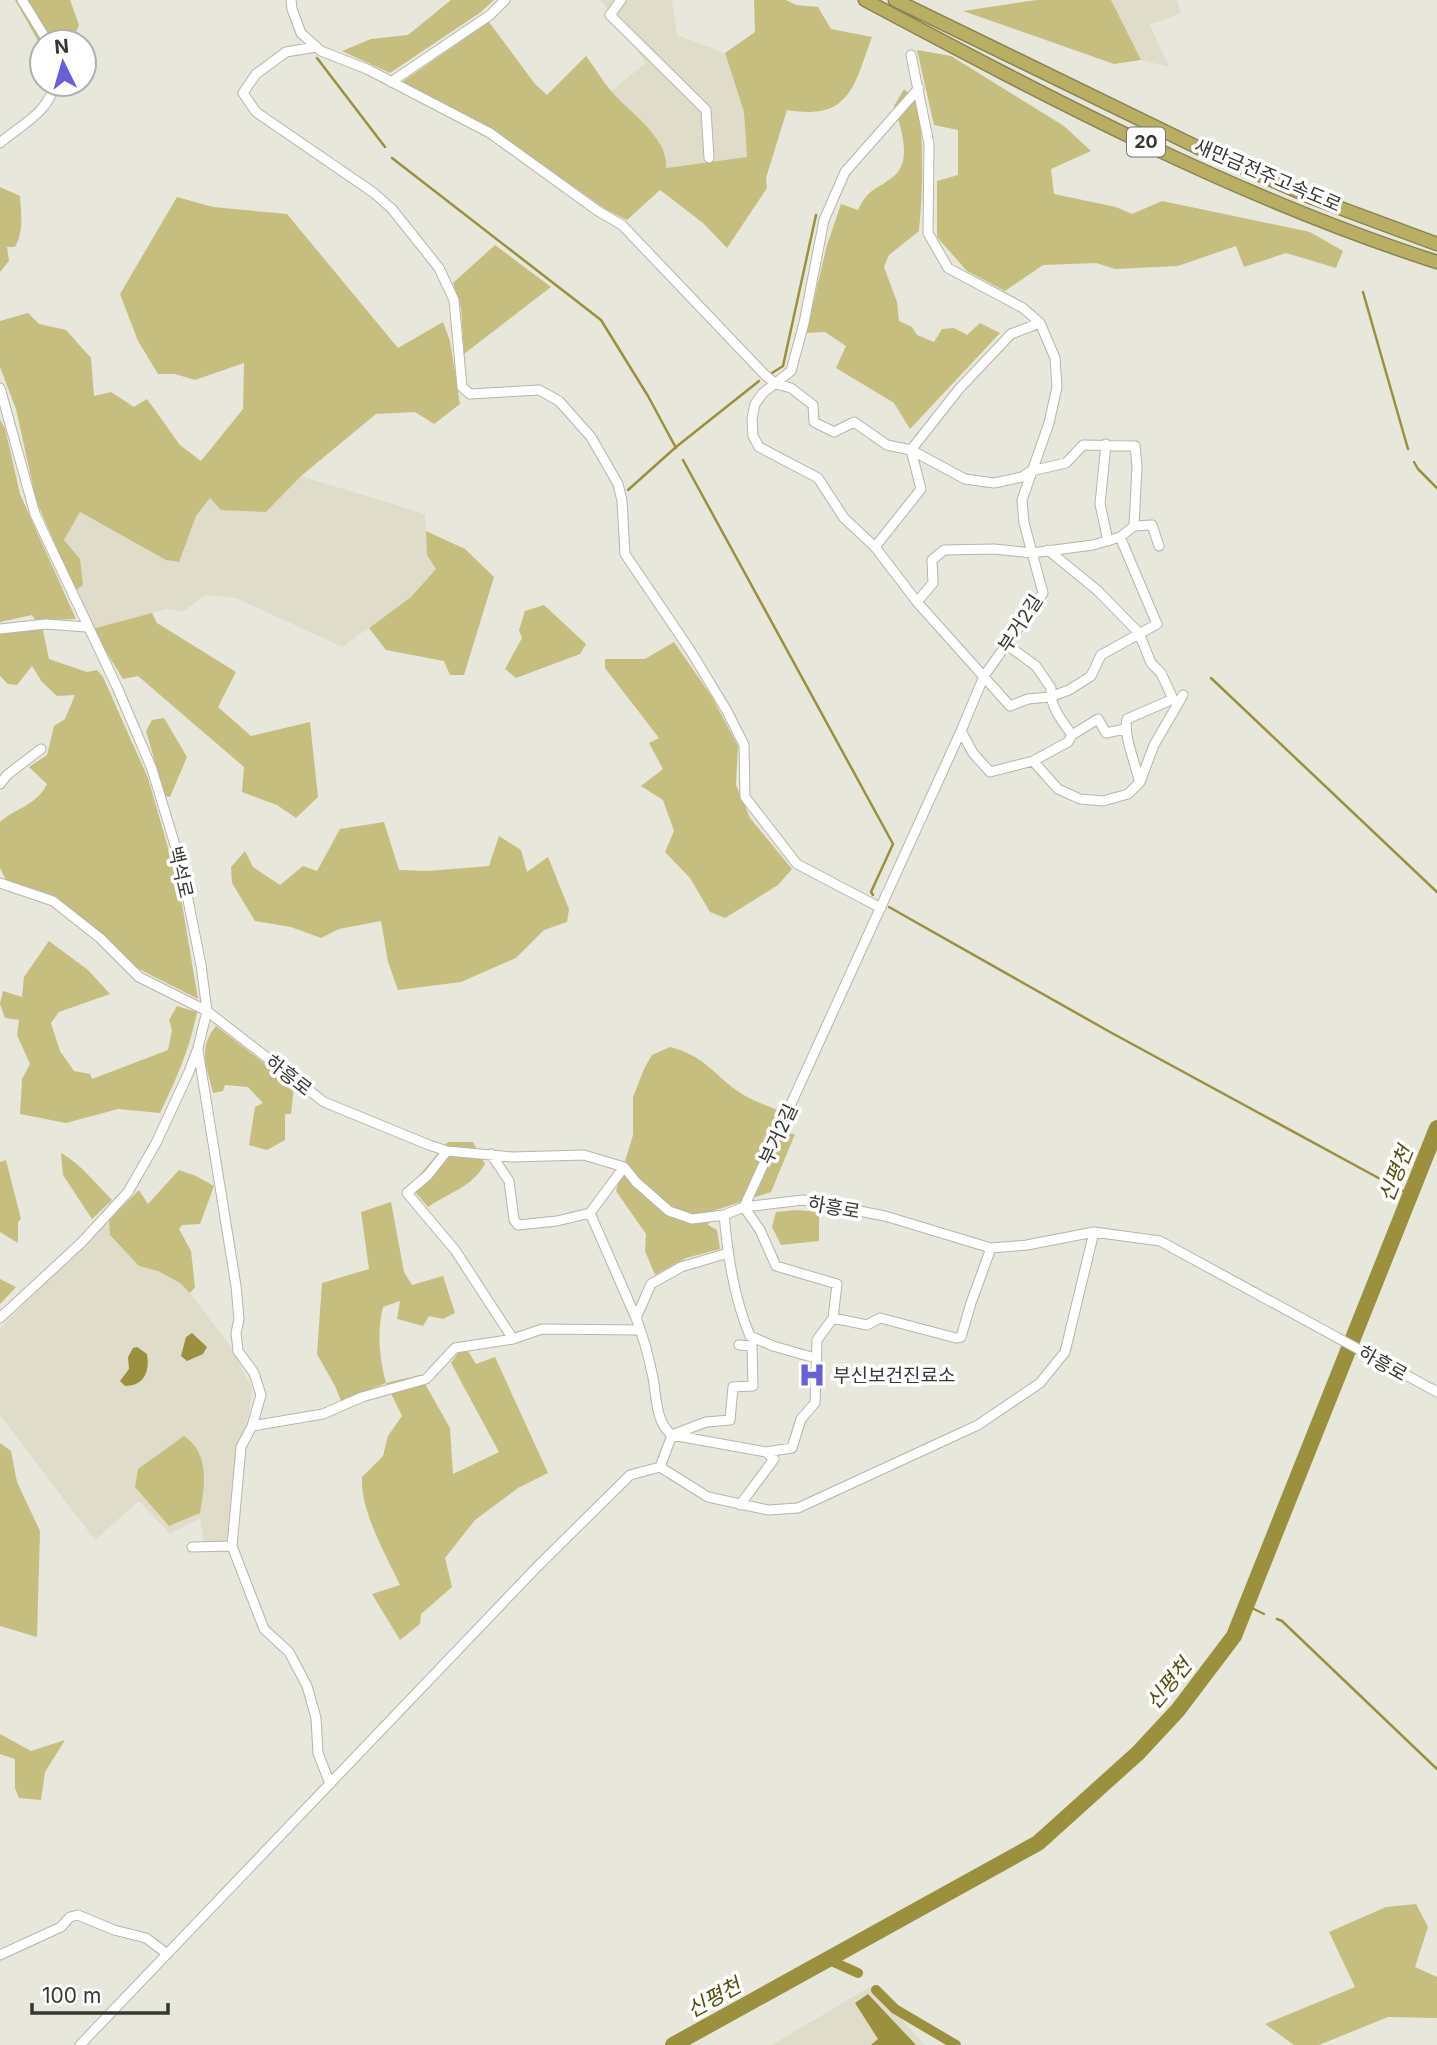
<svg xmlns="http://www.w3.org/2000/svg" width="1437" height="2045" viewBox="0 0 1437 2045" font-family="Inter,'Noto Sans KR',sans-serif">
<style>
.built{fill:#dfddca}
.green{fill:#c6be7e}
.water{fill:#9a903d}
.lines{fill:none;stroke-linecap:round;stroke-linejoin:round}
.stream{stroke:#9a903d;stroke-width:2.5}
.canal{stroke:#9a903d;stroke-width:10}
.river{stroke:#9a903d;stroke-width:16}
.minor-casing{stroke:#b7b5ab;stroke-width:11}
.highway-casing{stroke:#8b8452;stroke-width:15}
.minor{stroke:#fff;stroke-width:9}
.highway{stroke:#b8ae64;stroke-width:12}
.labels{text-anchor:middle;stroke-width:7;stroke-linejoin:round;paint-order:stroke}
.shield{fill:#fff;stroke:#737370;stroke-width:2}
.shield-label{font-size:18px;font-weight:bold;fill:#373732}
.street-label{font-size:19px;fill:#373732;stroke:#fff}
.poi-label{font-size:19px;fill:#373732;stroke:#fff;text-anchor:start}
.water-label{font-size:21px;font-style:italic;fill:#554e0d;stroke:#fff}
</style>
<rect width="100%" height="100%" fill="#e8e7dc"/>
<!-- built -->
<path class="built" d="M600 0H672L677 35 725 53 744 112 747 157 665 168 659 141 611 91 646 63Z
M1111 0H1177L1181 13 1150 25 1169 67 1141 60Z
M301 476 425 514 427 555 436 569 411 597 342 647 236 598 205 595 183 612 168 609 92 629 75 591 64 540 80 512 166 560 178 562 196 516 211 497 266 512Z
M109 1220 110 1235 139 1266 158 1271 180 1283 190 1293 230 1346 252 1388 249 1414 240 1439 228 1541 204 1543 200 1518 170 1534 139 1501 95 1540 0 1415V1328Z
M871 1986 925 2045H772Z"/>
<!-- green -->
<path class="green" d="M15 0H70L79 25 72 42H42V48Z
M451 0H494L481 12 390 73 342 51 371 39 408 35Z
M754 0H786L796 5 818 7 831 29 872 37C854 85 851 121 787 110L766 178 767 188 727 248 703 223 660 190 627 220 607 210 514 145 402 82 489 22 535 84 547 95 586 56C594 67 602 80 611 91 630 113 669 138 666 168L747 157 744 112 725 53 755 32Z
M1037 0H1111L1141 60 1114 64 963 11Z
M917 50 951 56 1064 126 1091 151 1051 169 1054 194 1116 207 1132 214 1162 201 1310 232 1343 251 1336 268 1286 253 1244 267 1236 246 1178 266 1115 269 1096 263 1043 265 1005 291 967 271 937 237V181L958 175V130L934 125Z
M904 89C907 92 913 97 915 101 926 123 922 205 919 231L889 255 884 267 897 302 899 321 912 327 917 335 934 342 942 329 954 328 967 335 980 323 1000 333 910 429 894 403 836 368 846 346 825 332 806 333 827 245 841 204 858 210C868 188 877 190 894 176 913 160 900 125 894 106Z
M0 187 20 196C21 214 24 231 15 247H7L9 261 0 272Z
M177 197 213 207 287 214 398 348 443 322 450 341 460 404 434 424 415 412 376 414 301 476 266 512 221 510 210 498 196 516 179 562 166 560 80 512 64 540 80 559 83 585 75 591 36 500 16 409 0 367V321L28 313 39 324 66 330 91 358 94 396 111 392 134 407 147 399 180 445 201 461 243 409 244 363 195 380 175 374H158L138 341 120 294Z
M495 245 551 287 464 354 461 307 453 283Z
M0 420 5 428 20 494 76 619 35 620 32 615 0 622Z
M426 531 465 549 494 577 464 675H450L444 661 386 650 369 628 411 597 436 569 427 555Z
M544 605 586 644 580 654 516 678 505 669 522 638 519 630 525 611Z
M152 613 157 623 236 672 218 707 251 736 310 722 318 797 296 818 277 805 242 792 244 767 138 676 123 679 92 629Z
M18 630H43L49 659 87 672 97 670 103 677 148 778 179 886 198 999 139 969 55 896 6 880 0 868V822C17 807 36 806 47 784L29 767 47 755 54 726 65 719 75 695 57 696 42 682 32 666 17 685 8 684 0 676V633Z
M674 642 712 697 738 746 736 785 750 818 792 869 778 885 725 918 710 912 690 878 665 852 674 831 663 800 641 786 663 769 649 743 659 738 605 668V659H645Z
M164 718 187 757 170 797 165 796 146 731 152 720Z
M384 822 399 870 428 871 489 866 499 836 521 850 527 872 548 857 569 909 567 922 544 930 516 958 461 982 398 990 388 962 381 921 339 929 321 938 291 927 255 921 232 883 231 867 245 851 253 867 280 885 303 866 317 871 340 829Z
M49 941 88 970 110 994 59 1012 51 1023 60 1051 74 1071 90 1074 92 1079 168 1050 172 1030 169 1020 177 1006 197 1012C190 1048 176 1080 160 1113L118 1109 66 1123 20 1114 22 1079 30 1064 17 1035 19 1020 5 1018 0 1004 3 991 22 997 24 977Z
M216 1026 294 1086 291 1114H285V1140L267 1150 249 1145 255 1107 263 1103 248 1087 225 1085 223 1091 213 1093C207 1067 197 1049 216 1026Z
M670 1047C706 1056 714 1076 742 1094 753 1101 766 1105 778 1110L772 1132 795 1134 771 1192 713 1211 708 1225 717 1230 720 1249 686 1258 655 1275 645 1251 646 1234 616 1191 633 1135V1097L644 1069 652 1055Z
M448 1142H473L485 1164C472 1187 450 1192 428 1207L410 1186Z
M61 1153C80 1163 97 1185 112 1200L92 1219 63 1175Z
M6 1160 21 1219 18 1222V1243L0 1232V1162Z
M179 1170 196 1176 214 1186 200 1224 182 1225 179 1229 191 1251 195 1287 190 1293 180 1283 158 1271 139 1266 110 1235 109 1220 139 1190 148 1204Z
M391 1202 404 1272 412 1285 443 1276 455 1313 443 1319 429 1316 423 1326 397 1319 400 1301 383 1307C377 1332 379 1358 386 1383L420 1375 450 1428 453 1474 499 1452 451 1363 458 1353 468 1351 476 1364 495 1357 548 1473 518 1488 475 1520 445 1558 452 1587 421 1614 420 1624 400 1640 372 1594 400 1585C386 1555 360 1511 362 1477L383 1456 388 1436 402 1416 386 1383 341 1401 335 1386 317 1354 322 1283 369 1269 361 1212Z
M797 1210 819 1212V1241L781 1245 772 1227 776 1212Z
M0 1279 16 1287 0 1304Z
M184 1436C210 1454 205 1485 200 1513L169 1526 135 1487 138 1469Z
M0 1443 11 1451 17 1482 40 1531 37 1637 0 1626Z
M0 1734 31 1751 65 1740 45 1772 41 1800 19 1798 15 1788V1759L0 1754Z
M1416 1904 1428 1927 1415 1967 1437 1977V2018L1388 2017 1319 2045H1294L1265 2024 1355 1987 1329 1932 1386 1907Z"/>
<!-- water -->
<path class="water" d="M192 1333 207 1347 203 1354 187 1361 181 1356 186 1337Z
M137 1347 147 1354C150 1372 144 1386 125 1386L120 1381 129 1369 128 1357 133 1348Z
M868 1994 916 2045H871L878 2039 855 2003Z"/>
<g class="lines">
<!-- stream -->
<path class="stream" d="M317 58 385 147
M392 158 601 320 648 396 676 448
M1363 292 1408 449
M772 373 783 366 816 215
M683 460 893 844 871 892 873 895
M1414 462 1418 469 1437 488
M628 490 676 447 759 381
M1211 678 1437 892
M889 907 1110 1032 1384 1181
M1396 1187 1409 1194
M1246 1605 1264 1614
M1277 1619 1282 1621 1437 1769"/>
<!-- canal -->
<path class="canal" d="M827 1959 858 1973
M876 1990 895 2009 956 2045"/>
<!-- river -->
<path class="river" d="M673 2045 1038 1843 1138 1753 1178 1710 1234 1636 1437 1128"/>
<defs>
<path id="minor" d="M22 0 48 42
M291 0 292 9 301 33 321 51 367 69 490 133 598 211 622 225 765 375 776 384 791 388 813 405 814 422 834 432 854 422 887 445 911 450 921 489 875 547
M621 0 610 15 706 110 709 158
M316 47 286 52 256 74 243 93 256 112 374 193 392 209 439 268 454 300 462 387 470 394 539 390 559 401 591 437 618 484 622 501 625 554 690 650 727 711 744 745 745 797 797 864 881 908
M391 82 490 15 505 0
M919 88 845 172 824 220 804 323 791 371 763 393 755 404 752 419 753 436 759 447 818 478 844 518 875 547 917 602 1010 706 1028 699 1050 697 1069 690 1091 676 1101 655 1157 624 1120 537
M0 143C19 126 50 112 54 84
M1040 323 1011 334 959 389 911 450 965 479 994 483 1022 477 1031 471 1066 463 1083 445 1135 446 1137 466 1134 526
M0 388 35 514 117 687 152 769 181 865 201 965 207 1011 198 1048 189 1072 156 1143 128 1192 82 1242 0 1318
M1106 444 1100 504 1108 541
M1048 550 1098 591 1139 633 1151 663 1161 673 1173 699 1178 702
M917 602 933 583 932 560 944 550 994 549 1032 553 1093 545 1120 537 1134 526 1152 525 1159 546
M0 629 46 624 86 627
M1007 645 1036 666 1051 688C1049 705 1062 721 1072 735
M961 731 973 753 990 772 1033 761 1058 789 1080 799 1103 801 1128 794 1140 782 1154 745 1183 695
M1033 761 1068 742 1072 735 1098 719 1106 733 1125 729
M1139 780C1135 762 1123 735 1127 719L1173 699
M0 784 7 775 41 749
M0 883 53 901 100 938 139 977 207 1011 324 1102 429 1145 447 1151 512 1157 584 1155 624 1167 636 1182 669 1211 692 1219 724 1215 744 1207 803 1200 885 1216 991 1248 1027 1245 1094 1232 1160 1241 1437 1392
M198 1050 236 1286 239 1319 236 1333 238 1351 254 1373 261 1395 252 1426 241 1447 232 1546 264 1629 289 1652 307 1686 316 1718 318 1753 330 1784
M447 1151 428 1175 407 1193 455 1250 513 1339 542 1329 640 1330
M491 1154 509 1181 514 1220 518 1225 557 1221 590 1213
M624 1167 590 1213 636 1318
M724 1215C728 1257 734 1298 750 1336L773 1346 815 1358
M728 1253 681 1267 651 1284 636 1318C643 1336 648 1354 652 1373 657 1393 654 1421 672 1435L766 1452
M833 1318 837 1284 776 1266 760 1230 744 1207 961 731 984 676 1043 593 1024 523 1022 500 1049 423 1057 387 1055 358 1040 323 1023 308 948 268 928 233 929 144 911 55
M252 1426 323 1414 362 1397 426 1379 455 1348 513 1339
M660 1467 672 1435 706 1422 730 1420 733 1387 753 1386 752 1346 739 1345
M740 1505 774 1459 766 1452 792 1448 801 1419 815 1403 817 1340 833 1318 867 1325 880 1318 956 1338 961 1337 971 1303 991 1248
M192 1547 232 1546
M0 1955 61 1927 70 1917 78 1915 114 1930 146 1938 166 1953
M80 2045 537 1567 630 1475 660 1467 708 1497 768 1510 798 1508 978 1425 1040 1383 1065 1352 1094 1232"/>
<path id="highway" d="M865 0C1049 98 1237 198 1437 262
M895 0 1205 151 1313 198 1437 244"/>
</defs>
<!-- minor casing -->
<use href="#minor" class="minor-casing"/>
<!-- highway casing -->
<use href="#highway" class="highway-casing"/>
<!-- minor -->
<use href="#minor" class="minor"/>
<!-- highway -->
<use href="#highway" class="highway"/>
</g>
<!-- icons -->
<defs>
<symbol id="hospital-bare" viewBox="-9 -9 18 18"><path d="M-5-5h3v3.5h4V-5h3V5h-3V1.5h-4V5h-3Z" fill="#685fd9" stroke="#fff" stroke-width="2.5" paint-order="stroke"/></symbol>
</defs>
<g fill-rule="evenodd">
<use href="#hospital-bare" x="793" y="1356" width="38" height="38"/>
</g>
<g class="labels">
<!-- shield labels -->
<rect class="shield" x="1127" y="127.5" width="38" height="29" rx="5"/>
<g class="shield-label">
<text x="1146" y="148">20</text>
</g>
<!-- street labels -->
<g class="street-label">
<text transform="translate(1268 175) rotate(23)" y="7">새만금전주고속도로</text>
<text transform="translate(1020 623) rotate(-57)" y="7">부거2길</text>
<text transform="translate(181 872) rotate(77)" y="7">백석로</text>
<text transform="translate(289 1075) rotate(38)" y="7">하흥로</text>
<text transform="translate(778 1134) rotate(-65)" y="7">부거2길</text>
<text transform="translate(834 1207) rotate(10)" y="7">하흥로</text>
<text transform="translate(1383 1363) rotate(29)" y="7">하흥로</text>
</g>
<!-- poi labels -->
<g class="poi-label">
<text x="833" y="1382">부신보건진료소</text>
</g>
<!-- water labels -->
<g class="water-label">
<text transform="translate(1396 1174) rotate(-68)" y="7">신평천</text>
<text transform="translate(1169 1684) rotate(-51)" y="7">신평천</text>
<text transform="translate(714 1998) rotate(-29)" y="7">신평천</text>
</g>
</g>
<!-- north arrow -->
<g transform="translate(63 63) rotate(355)"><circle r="33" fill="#ffffff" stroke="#afafad" stroke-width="2"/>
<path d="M0-5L12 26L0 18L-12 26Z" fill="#685fd9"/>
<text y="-10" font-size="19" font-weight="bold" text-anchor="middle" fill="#373732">N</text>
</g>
<!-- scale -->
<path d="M32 2003v10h136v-10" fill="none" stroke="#373732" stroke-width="3.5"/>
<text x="42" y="2003" font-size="21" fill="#373732" stroke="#ffffff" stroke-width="5" paint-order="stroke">100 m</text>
</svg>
